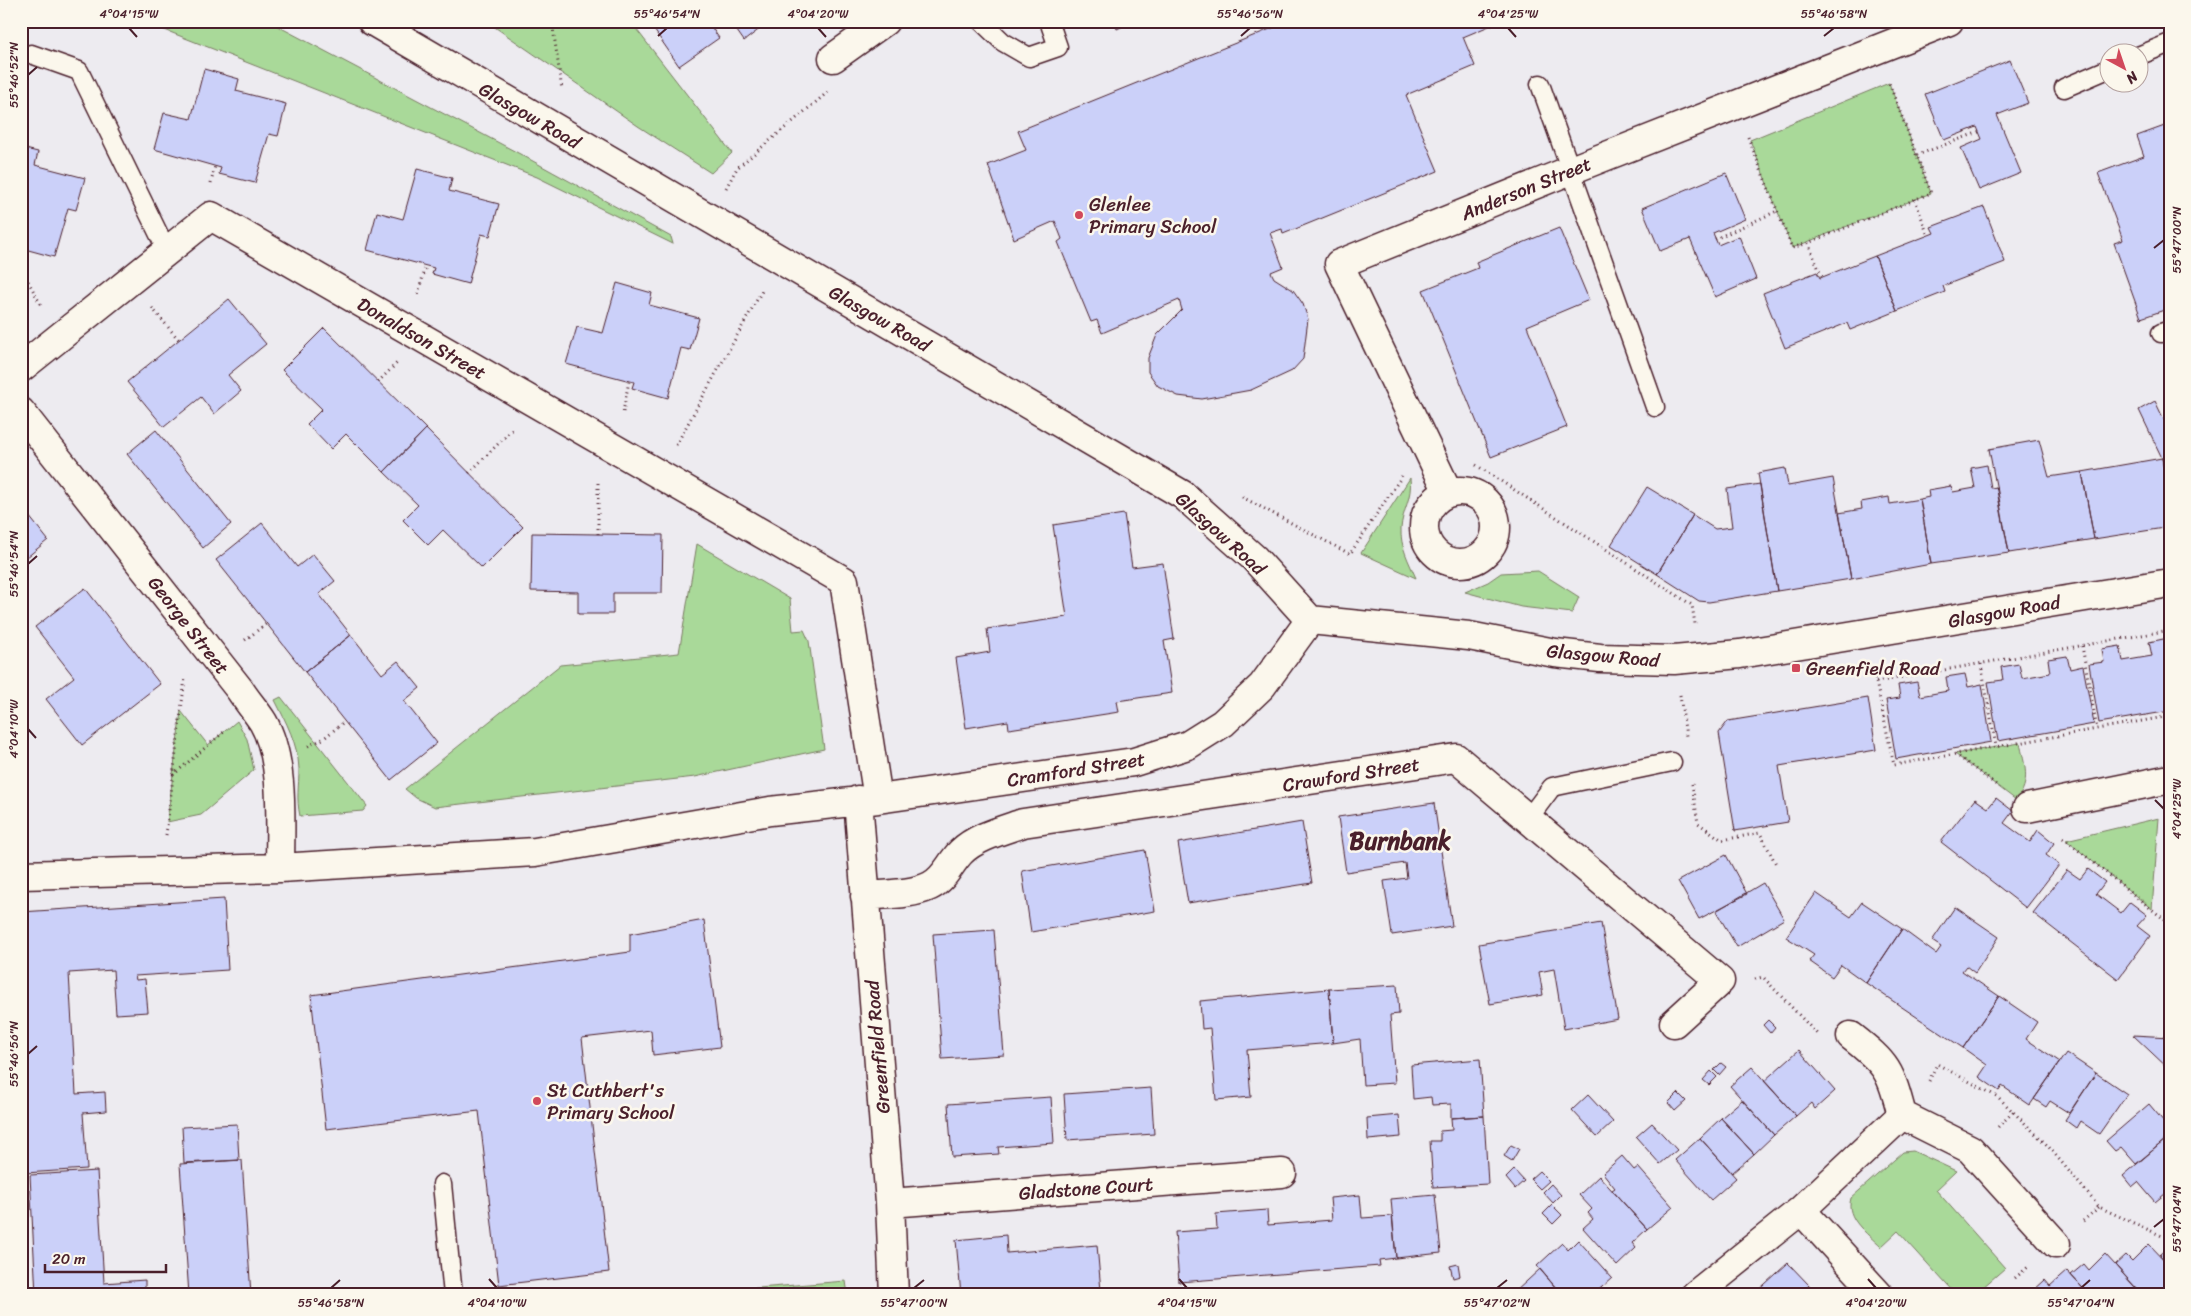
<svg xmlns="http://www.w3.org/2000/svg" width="2191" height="1316" viewBox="0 0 2191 1316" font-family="Sriracha,sans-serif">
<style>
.green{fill:#a9d999;stroke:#7a7c62}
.building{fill:#cbd0f9;stroke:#4a1f2b}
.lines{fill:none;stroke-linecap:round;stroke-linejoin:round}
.service-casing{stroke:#4a1f2b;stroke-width:21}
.minor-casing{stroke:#4a1f2b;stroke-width:31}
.primary-casing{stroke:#4a1f2b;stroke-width:31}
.path{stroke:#4a1f2b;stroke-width:3;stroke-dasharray:1 4;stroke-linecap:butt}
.service{stroke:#fbf7ec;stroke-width:18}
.minor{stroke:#fbf7ec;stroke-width:28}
.primary{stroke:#fbf7ec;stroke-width:28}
.ticks{fill:none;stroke:#4a1f2b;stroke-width:2}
.poi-dot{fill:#d1495b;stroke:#fbf7ec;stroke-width:2}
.labels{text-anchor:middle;stroke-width:5;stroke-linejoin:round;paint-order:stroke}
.street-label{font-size:19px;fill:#4a1f2b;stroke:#fbf7ec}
.poi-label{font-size:19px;fill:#4a1f2b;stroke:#fbf7ec;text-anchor:start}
.district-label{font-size:24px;font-weight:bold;fill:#4a1f2b;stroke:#fbf7ec}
.neatline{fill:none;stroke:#4a1f2b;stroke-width:2}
.ticks-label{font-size:12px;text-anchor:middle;fill:#4a1f2b}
</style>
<rect width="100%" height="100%" fill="#edebf0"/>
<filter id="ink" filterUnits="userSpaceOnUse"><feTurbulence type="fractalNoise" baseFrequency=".02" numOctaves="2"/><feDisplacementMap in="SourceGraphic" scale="10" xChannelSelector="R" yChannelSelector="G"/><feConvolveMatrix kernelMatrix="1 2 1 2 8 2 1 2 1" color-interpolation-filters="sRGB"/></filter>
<g filter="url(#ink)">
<!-- green -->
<path class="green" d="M142 21H268L520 154 671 237 673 244 537 177Z
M486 21H630L732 153 711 173 638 126Z
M1889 83 1931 193 1792 248 1750 140Z
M1410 478C1413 498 1402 510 1401 529 1400 546 1409 562 1416 578L1361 553Z
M697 544 790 599 793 631 804 630 809 641 824 749 695 777 435 807 416 798 405 789 560 665 679 653Z
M1538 571 1579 597 1572 613 1521 607 1465 592 1488 582 1501 573Z
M281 697 367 806 363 811 300 816C296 798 299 787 299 769 298 744 286 722 275 700Z
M181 711 208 745 237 721 247 739 254 770 201 815 167 822Z
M2020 743C2024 764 2032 782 2016 800L1955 754Z
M2159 818 2152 909 2066 840Z
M1913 1151 1956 1171 1936 1190 2005 1268 1974 1295H1956L1898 1231 1881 1247C1867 1233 1845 1219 1851 1198L1903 1152Z
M846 1281 848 1295H721L720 1291Z"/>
<!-- building -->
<path class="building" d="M648 21H707L719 38 679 66Z
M730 21H770L744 41Z
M1114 21H1134L1117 29Z
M1290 21H1501L1463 37 1475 66 1406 95 1438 171 1283 234 1282 229 1270 233 1283 267 1271 272 1274 278 1293 290 1303 304 1308 319 1303 359 1292 371 1251 390 1202 399 1178 396 1158 386 1148 372V358L1157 335 1182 310 1179 300 1102 333 1097 320 1091 322 1058 242 1062 239 1055 221 1014 239 988 165 1026 150 1018 131Z
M2010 60 2028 103 1997 115 2021 173 1979 190 1961 148 1982 139 1977 127 1944 140 1925 94Z
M204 69 239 79 236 91 286 104 278 136 269 134 255 183 219 174 221 168 154 149 164 113 191 119Z
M2170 124V308L2141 318 2114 243 2123 240 2098 173 2144 156 2137 136Z
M21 148 38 152 35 165 85 178 76 210 68 208 54 257 21 248Z
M417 169 452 178 449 191 499 204 490 236 481 234 468 284 432 274 434 268 367 250 377 212 403 219Z
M1726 173 1745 219 1713 233 1718 245 1739 236 1756 279 1715 297 1690 239 1660 251 1642 208Z
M1984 207 2005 262 1943 286 1945 292 1897 311 1875 256 1934 233 1931 227Z
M1559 228 1589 300 1527 326 1567 427 1491 457 1423 290 1478 268 1476 262Z
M1875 256 1897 311 1850 330 1847 323 1785 348 1763 293 1817 272 1820 278Z
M617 283 652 293 649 305 699 318 690 350 681 348 668 398 632 388 634 382 566 364 577 327 603 333Z
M229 299 266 344 228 375 241 391 214 414 201 397 164 427 127 382Z
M324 328 426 429 384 472 346 434 331 449 307 424 322 409 282 370Z
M2155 401 2167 426 2170 425V505L2162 458 2139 410Z
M426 429 523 527 482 568 443 530 428 545 403 520 418 505 384 472Z
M156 430 231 524 203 548 127 454Z
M2039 440 2049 477 2082 472 2094 539 2009 553 1989 449Z
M2162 458 2170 505V527L2094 539 2082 472Z
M1987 465 1991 488 1997 487 2009 553 1931 564 1920 499 1929 497 1928 490 1951 486 1953 492 1975 488 1971 468Z
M1785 468 1788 486 1833 478 1851 579 1777 591 1758 473Z
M1760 484 1777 591 1709 602 1699 601 1657 574 1693 515 1715 529 1732 527 1727 489Z
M1647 487 1693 515 1657 574 1611 545Z
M1889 497 1890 504 1920 499 1931 564 1851 579 1839 513 1862 509 1861 502Z
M21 506 48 540 21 562Z
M1124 514 1132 567 1163 563 1174 639 1164 641 1172 693 1117 701 1119 712 1009 729 1008 721 966 728 956 658 990 652 987 629 1067 617 1053 525Z
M262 523 297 567 313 554 335 581 319 594 351 635 305 672 216 560Z
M532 533 663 535 662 593H613V614H578V592L531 591Z
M85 588 160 684 82 745 46 699 74 677 35 627Z
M351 635 382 674 398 661 420 688 404 701 437 743 391 780 305 672Z
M2168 638 2170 711 2099 723 2089 664 2104 662 2102 649 2120 646 2123 661 2152 656 2149 642Z
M2067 656 2070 669 2083 666 2094 724 1998 741 1988 682 2003 680 2001 667 2019 664 2022 678 2050 673 2048 659Z
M1965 674 1968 687 1982 684 1991 742 1896 759 1886 700 1900 698 1898 685 1917 682 1920 696 1948 691 1946 677Z
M1868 698 1876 750 1779 766 1788 822 1735 831 1719 733 1728 721Z
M21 762 23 831H21Z
M1996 798 2013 811 2004 823 2030 842 2038 830 2054 843 2046 855 2059 865 2026 908 1941 842 1975 799 1988 808Z
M1434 803 1452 926 1392 935 1384 881 1407 878 1405 863 1346 872 1338 817Z
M1302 822 1312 883 1188 903 1178 843Z
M1145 850 1155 911 1031 932 1022 871Z
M1726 855 1747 894 1699 919 1678 881Z
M2088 869 2105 882 2096 894 2121 913 2130 902 2147 915 2137 926 2150 936 2118 979 2033 913 2067 870 2080 879Z
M1763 883 1784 919 1737 947 1716 911Z
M1816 893 1851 917 1862 902 1902 929 1866 983 1841 965 1832 977 1809 961 1814 955 1786 937Z
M224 899 228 970 135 976 136 980 145 979 148 1012 116 1014 113 970 69 973 76 1094 105 1092 106 1111 83 1113 87 1169 25 1173 21 1113V912Z
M1955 907 1999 937 1975 973 1966 966 1962 971 1999 996 1963 1048 1866 983 1902 929 1936 954 1941 947 1932 941Z
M704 920 720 1047 653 1055 651 1030 582 1038 609 1272 499 1285 479 1111 326 1129 311 995 630 952V934Z
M1601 923 1618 1019 1564 1029 1554 969 1539 972 1543 995 1490 1004 1479 944Z
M994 930 1004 1055 942 1059 933 934Z
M1397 985 1399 1014 1390 1015 1395 1083 1363 1085 1360 1039 1333 1043 1329 989Z
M1329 989 1333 1043 1247 1050 1251 1097 1216 1100 1210 1028 1202 1029 1200 1001Z
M1999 996 2037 1022 2026 1039 2060 1062 2030 1105 2002 1086 1999 1091 1979 1077 1987 1065 1963 1048Z
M1768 1020 1775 1027 1770 1033 1763 1025Z
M2133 1035 2170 1037V1070Z
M1799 1050 1835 1091 1815 1109 1811 1103 1796 1116 1764 1081Z
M2066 1053 2096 1073 2069 1113 2050 1101 2046 1107 2034 1099Z
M1480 1059 1484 1116 1451 1118V1104L1432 1105 1431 1097 1413 1099 1411 1065Z
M1721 1063 1726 1067 1719 1075 1714 1070Z
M1752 1067 1796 1116 1774 1135 1730 1086Z
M1711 1071 1717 1077 1709 1085 1703 1080Z
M2096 1073 2127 1094 2099 1134 2080 1121 2076 1128 2065 1120Z
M1151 1088 1154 1134 1067 1140 1064 1094Z
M1678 1093 1686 1101 1675 1111 1668 1103Z
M1588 1095 1613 1122 1597 1137 1572 1110Z
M1051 1097 1054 1143 998 1147 999 1154 952 1157 948 1104Z
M1742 1100 1774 1135 1754 1154 1721 1118Z
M2149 1104 2170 1129V1136L2136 1164 2121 1147 2115 1151 2106 1141Z
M1399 1115 1401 1137 1368 1140 1367 1118Z
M1484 1116 1488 1184 1433 1187 1430 1141H1440V1131L1452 1130 1451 1118Z
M1721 1118 1754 1154 1732 1173 1700 1138Z
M1652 1123 1677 1150 1660 1164 1636 1137Z
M237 1124 239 1160 184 1163 182 1127Z
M1700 1138 1736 1178 1711 1200 1675 1160Z
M2166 1139 2170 1144V1190L2155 1202 2138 1182 2132 1187 2123 1176Z
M1511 1145 1519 1149 1512 1161 1504 1156Z
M1622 1156 1634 1170 1638 1167 1673 1207 1647 1229 1612 1190 1615 1188 1603 1173Z
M242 1160 251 1295H189L180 1164Z
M1514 1170 1524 1181 1515 1189 1506 1178Z
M97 1171 104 1283 145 1280V1295H36L30 1175Z
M1539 1171 1549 1181 1540 1189 1530 1179Z
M1599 1176 1647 1229 1632 1243 1636 1248 1617 1266 1583 1228 1593 1219 1588 1213 1592 1209 1579 1195Z
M1551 1184 1561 1195 1553 1203 1543 1192Z
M1360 1195 1362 1218 1392 1216 1396 1258 1379 1260 1380 1266 1179 1282 1175 1232 1217 1229 1216 1214 1267 1210 1268 1225 1332 1220 1330 1198Z
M1435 1195 1441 1253 1396 1258 1391 1199Z
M1552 1205 1562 1215 1553 1224 1543 1214Z
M1006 1235 1007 1253 1097 1245 1101 1291 1053 1295H961L956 1240Z
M1578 1240 1612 1278 1593 1295 1588 1290 1583 1295H1562L1537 1266 1562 1243 1568 1250Z
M2149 1244 2170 1266V1292L2167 1295H2142L2115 1265 2126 1255 2132 1261Z
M2170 1246V1266L2160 1255Z
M2105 1254 2138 1290 2132 1295H2089L2071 1275 2084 1264 2089 1270Z
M1788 1263 1809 1285 1798 1295H1753Z
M1458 1264 1460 1276 1453 1278 1450 1266Z
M1540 1269 1562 1295H1518L1515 1292Z
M2067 1271 2089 1295H2036L2033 1291 2045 1280 2050 1286Z
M1809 1285 1817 1295H1798Z"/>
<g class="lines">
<defs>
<path id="service" d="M981 21 1003 42 1029 57 1058 47 1049 21
M31 54 79 71 167 251
M2138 56 2170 43
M1540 84 1655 407
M2064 88 2108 69
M2161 333 2170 330
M1528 819 1552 787 1672 762
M442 1184 453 1295"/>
<path id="minor" d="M833 58 885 21
M21 368 211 216 844 581 878 799
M21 412 240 690C247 701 256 711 263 722 285 760 280 825 280 868
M1424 527a36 36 0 1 1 72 0a36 36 0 1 1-72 0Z
M1448 492 1339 264 1571 170 1949 21
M858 800 890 1203 894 1295
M2027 808 2170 779
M21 875 280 868 535 852 770 811 878 799 1134 762 1188 745 1223 723 1262 686 1310 620
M865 896C885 894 911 895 930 886 945 879 950 863 961 852 976 837 1003 830 1023 823L1456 758 1720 981 1674 1023
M1851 1036C1888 1065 1890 1070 1902 1115L1970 1149 2056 1244
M890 1203 1282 1173
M1801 1210 1879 1295
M1695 1295 1801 1210 1902 1115"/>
<path id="primary" d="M372 21 1183 495 1254 558 1310 620 1469 636 1555 653 1600 658 1674 660 1740 654 2170 583"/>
</defs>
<!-- service casing -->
<use href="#service" class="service-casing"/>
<!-- minor casing -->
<use href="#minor" class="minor-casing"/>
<!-- primary casing -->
<use href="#primary" class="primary-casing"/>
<!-- path -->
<path class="path" d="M552 21 562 90
M1748 137 1792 248 1808 243 1931 193 1889 83
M1917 155 1979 132
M211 183 215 166
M726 188 737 168 828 92
M1915 199 1928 236
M1715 239 1777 211
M1808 243 1822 277
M21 268 42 307
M418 294 426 266
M152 308 179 340
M378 382 397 363
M623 412 629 381
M676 445 763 289
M1476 465 1692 605 1695 624
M469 473 513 429
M1242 497 1350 554 1402 476
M598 534V481
M245 640 266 624
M2082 646 2097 729
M1981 664 1996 746
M1873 668 1894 765 2170 716
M1876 682 2170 630
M1680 695 1686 736
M308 746 323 739 345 721
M1955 754 1999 787
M173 775 225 731
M1692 784 1698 823 1722 840 1760 833 1776 864
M166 835 185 678
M2063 838 2170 924
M1755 979 1763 977 1817 1034
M1929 1081 1937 1064 1998 1097 2048 1146 2099 1207 2162 1236
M1998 1127 2013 1112
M2083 1221 2099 1207
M2015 1278 2028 1267"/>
<!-- service -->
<use href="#service" class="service"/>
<!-- minor -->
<use href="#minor" class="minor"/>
<!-- primary -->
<use href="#primary" class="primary"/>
</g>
</g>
<!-- ticks -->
<path class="ticks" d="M129 28 137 37M818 28 826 37M1508 28 1516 37M658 36 667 28M1241 36 1250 28M1824 36 1834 28M28 75 37 67M2154 248 2164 240M28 564 37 556M28 729 36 738M2155 800 2164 809M28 1054 37 1046M2154 1227 2164 1219M489 1279 497 1288M1179 1279 1187 1288M1868 1279 1876 1288M331 1288 340 1280M914 1288 924 1280M1497 1288 1507 1280M2081 1288 2090 1280"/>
<!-- markers -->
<g class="poi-dot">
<circle cx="1079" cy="215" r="5"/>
<rect x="1791" y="663" width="10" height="10" rx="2.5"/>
<circle cx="537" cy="1101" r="5"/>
</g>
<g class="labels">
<!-- street labels -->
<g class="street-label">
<text transform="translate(530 115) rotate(30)" y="7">Glasgow Road</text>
<text transform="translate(1526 188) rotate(-22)" y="7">Anderson Street</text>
<text transform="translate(880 318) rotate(30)" y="7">Glasgow Road</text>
<text transform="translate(422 338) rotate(30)" y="7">Donaldson Street</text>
<text transform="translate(1221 533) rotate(42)" y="7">Glasgow Road</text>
<text transform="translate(2004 611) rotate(-10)" y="7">Glasgow Road</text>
<text transform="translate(189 625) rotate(52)" y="7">George Street</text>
<text transform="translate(1603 655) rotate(5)" y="7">Glasgow Road</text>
<text transform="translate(1076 769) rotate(-9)" y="7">Cramford Street</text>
<text transform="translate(1351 774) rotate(-9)" y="7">Crawford Street</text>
<text transform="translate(877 1047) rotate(-95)" y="7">Greenfield Road</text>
<text transform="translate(1086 1188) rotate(-4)" y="7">Gladstone Court</text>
</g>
<!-- poi labels -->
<g class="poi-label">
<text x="1089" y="211">Glenlee<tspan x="1089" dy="22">Primary School</tspan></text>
<text x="1806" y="675">Greenfield Road</text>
<text x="547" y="1097">St Cuthbert's<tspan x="547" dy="22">Primary School</tspan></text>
</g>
<!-- district labels -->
<g class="district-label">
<text x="1400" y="849">Burnbank</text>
</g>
</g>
<!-- margin -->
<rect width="2191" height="1316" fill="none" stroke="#fbf7ec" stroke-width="55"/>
<!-- north arrow -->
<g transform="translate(2124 68) rotate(140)"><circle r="24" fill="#fbf7ec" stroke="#b4a19f"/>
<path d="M0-4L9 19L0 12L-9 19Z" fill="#d1495b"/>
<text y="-8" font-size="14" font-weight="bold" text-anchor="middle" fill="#4a1f2b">N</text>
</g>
<!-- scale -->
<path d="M45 1264v8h121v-8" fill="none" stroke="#4a1f2b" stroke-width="2.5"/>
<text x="52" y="1264" font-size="15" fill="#4a1f2b" stroke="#fbf7ec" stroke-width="4" paint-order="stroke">20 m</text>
<rect x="28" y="28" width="2136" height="1260" class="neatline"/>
<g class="ticks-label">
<text x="129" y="18">4°04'15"W</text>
<text x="667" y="18">55°46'54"N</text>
<text x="818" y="18">4°04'20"W</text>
<text x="1250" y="18">55°46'56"N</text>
<text x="1508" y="18">4°04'25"W</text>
<text x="1834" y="18">55°46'58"N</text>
<text transform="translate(14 75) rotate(-90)" y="4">55°46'52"N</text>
<text transform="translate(2177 240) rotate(-90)" y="4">55°47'00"N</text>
<text transform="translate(14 564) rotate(-90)" y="4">55°46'54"N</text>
<text transform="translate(14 729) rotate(-90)" y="4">4°04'10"W</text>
<text transform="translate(2177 809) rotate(-90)" y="4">4°04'25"W</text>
<text transform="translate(14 1054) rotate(-90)" y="4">55°46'56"N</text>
<text transform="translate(2177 1219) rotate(-90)" y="4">55°47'04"N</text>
<text x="331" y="1307">55°46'58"N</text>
<text x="497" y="1307">4°04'10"W</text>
<text x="914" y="1307">55°47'00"N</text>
<text x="1187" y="1307">4°04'15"W</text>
<text x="1497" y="1307">55°47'02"N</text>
<text x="1876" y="1307">4°04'20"W</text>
<text x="2081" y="1307">55°47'04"N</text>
</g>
</svg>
